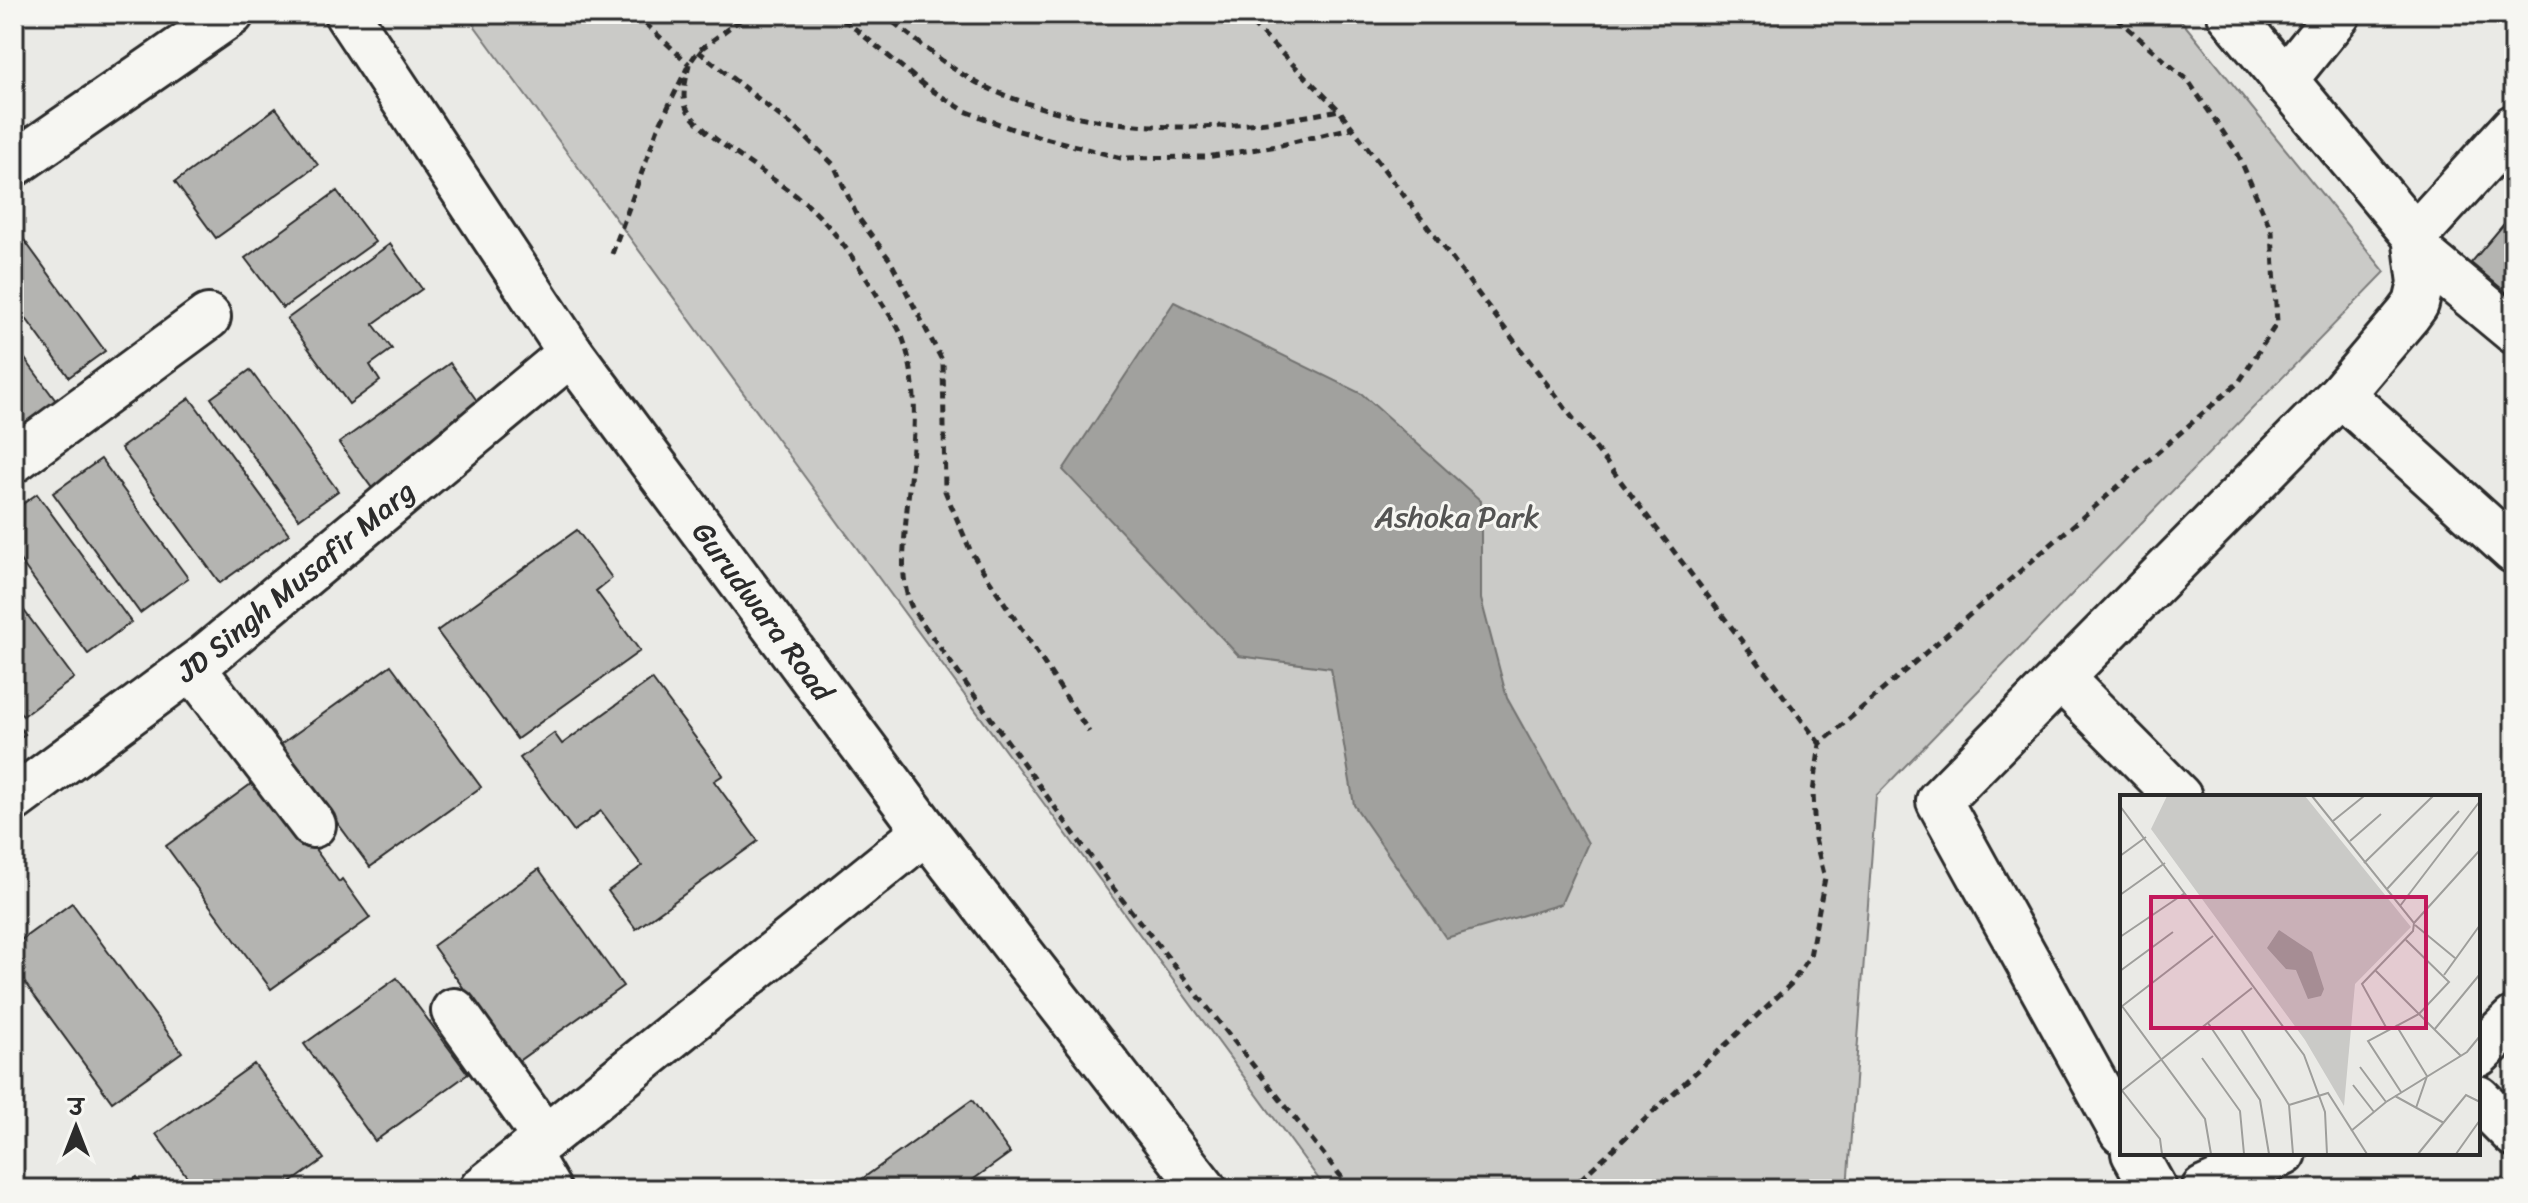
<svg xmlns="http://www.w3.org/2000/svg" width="2528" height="1203" viewBox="0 0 2528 1203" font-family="Sriracha,'Playpen Sans Deva',sans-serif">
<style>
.green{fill:#cacac7;stroke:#7a7a79;stroke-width:2}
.water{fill:#a1a19e;stroke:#727270;stroke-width:2}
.building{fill:#b4b4b1;stroke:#2b2b2b;stroke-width:2}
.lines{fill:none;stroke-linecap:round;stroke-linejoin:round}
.minor-casing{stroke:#2b2b2b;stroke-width:50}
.path{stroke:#2b2b2b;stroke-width:5;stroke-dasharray:8 6;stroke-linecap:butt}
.minor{stroke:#f6f6f2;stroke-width:44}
.labels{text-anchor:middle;stroke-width:6;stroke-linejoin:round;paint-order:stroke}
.park-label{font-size:30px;fill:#535352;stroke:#f6f6f2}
.street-label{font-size:30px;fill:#2b2b2b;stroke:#f6f6f2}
.inset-road{fill:none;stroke:#9e9e9b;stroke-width:2}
.view{fill:#c2185b;fill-opacity:0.15;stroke:#c2185b;stroke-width:4}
.inset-edge{fill:none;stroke:#2b2b2b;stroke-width:4}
</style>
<rect width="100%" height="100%" fill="#eaeae6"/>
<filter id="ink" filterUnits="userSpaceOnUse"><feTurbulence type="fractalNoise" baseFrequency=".0125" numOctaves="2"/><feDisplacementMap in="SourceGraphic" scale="16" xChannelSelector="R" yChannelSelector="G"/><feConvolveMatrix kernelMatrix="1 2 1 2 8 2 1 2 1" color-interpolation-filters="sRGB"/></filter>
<g filter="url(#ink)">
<!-- green -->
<path class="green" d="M466 14H2176L2385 272 1876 796 1847 1189H1326Z"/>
<!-- water -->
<path class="water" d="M1174 302 1362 394 1481 501V599L1507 698 1588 843 1561 904 1446 938 1354 805 1331 668 1239 656 1063 470Z"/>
<!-- building -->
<path class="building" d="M276 108 318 165 216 238 175 182Z
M337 191 375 242 283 308 245 258Z
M2514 212V299L2471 263Z
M14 226 105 351 69 377 14 302Z
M390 244 422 289 373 324 392 349 370 365 380 381 349 404 287 319Z
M14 344 62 409 21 438 14 428Z
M450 363 490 419 380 499 339 443Z
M250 370 338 491 299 519 211 398Z
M190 398 289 534 220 583 121 448Z
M101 459 188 578 140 613 53 493Z
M37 494 131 622 88 654 14 552V510Z
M577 530 612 578 596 591 640 651 517 739 437 631Z
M14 597 74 678 23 716 14 704Z
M391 665 481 787 370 867 280 745Z
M652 679 723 775 714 781 758 841 636 929 608 891 642 866 601 811 574 831 520 758 554 733 562 744Z
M14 720 25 734 14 742Z
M262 776 339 882 342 879 370 918 271 989 166 846Z
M539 869 623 986 517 1062 433 946Z
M72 903 182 1052 112 1102 14 968V945Z
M397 978 468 1074 375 1141 304 1044Z
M254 1064 324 1159 282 1189H196L156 1134Z
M972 1100 1010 1153 960 1189H848Z
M137 1177 145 1189H121Z"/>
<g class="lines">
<defs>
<g id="minor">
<path id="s1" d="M347 14 571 353 926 831 1204 1189"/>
<path d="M2284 81 2338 14"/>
<path d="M14 164 231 14"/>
<path d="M2415 236 2514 127"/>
<path d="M2419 252 2514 331"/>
<path d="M2341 394 2514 551"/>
<path d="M14 460 208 317"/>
<path d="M192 667 313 825"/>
<path d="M2062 679 2179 797"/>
<path id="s2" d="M14 799 208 655 571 353"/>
<path d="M454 1011 545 1138"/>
<path d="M2478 1054 2514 1019"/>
<path d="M2478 1098 2514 1134"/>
<path d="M2122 1132 1939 801 2341 394 2408 315 2416 304 2421 283 2415 236 2230 14"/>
<path d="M527 1153 548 1189"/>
<path d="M2134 1153 2154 1189"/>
<path d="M482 1189 926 831"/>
<path d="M2204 1189 2284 1153"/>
</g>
</defs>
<!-- minor casing -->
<use href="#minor" class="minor-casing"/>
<!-- path -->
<path class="path" d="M635 14 689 64
M830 14 847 22 925 86 965 111 1015 130 1121 158 1206 157 1277 146 1351 128
M883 14C917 40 952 73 992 90 1101 137 1225 134 1339 110
M1242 14 1339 110 1820 744
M698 51 800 132 834 165 857 216 890 260 943 362 945 491 971 552 1089 732
M689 64C687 77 681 94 686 107 698 137 785 182 813 210 839 235 863 272 882 303 889 314 899 327 903 339 925 401 909 470 905 533 903 561 901 585 913 610L1113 888 1351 1189
M612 254 658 128 689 64 698 51 748 14
M1570 1189 1791 984 1810 956 1825 878 1815 839 1813 792 1820 744 2239 382 2277 323 2272 232 2238 154 2189 82 2112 14"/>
<!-- minor -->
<use href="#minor" class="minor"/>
</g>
</g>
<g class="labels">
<!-- park labels -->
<g class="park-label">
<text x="1457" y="527">Ashoka Park</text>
</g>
<!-- street labels -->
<g class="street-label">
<text dy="10" stroke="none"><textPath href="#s2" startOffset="356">JD Singh Musafir Marg</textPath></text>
<text dy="10" stroke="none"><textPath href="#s1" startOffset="728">Gurudwara Road</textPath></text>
</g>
</g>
<!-- overview -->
<g transform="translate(2120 795)">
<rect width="360" height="360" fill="#eaeae6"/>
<path d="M47 1H185L291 132 235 189 224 311 185 245 31 34Z" fill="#cacac7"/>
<path d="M159 135 192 157 204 194 201 201 188 204 176 175 166 174 147 153Z" fill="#a1a19e"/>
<path class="inset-road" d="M192 1 294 128 293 136 242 189 267 234M0 11 184 260 205 317 207 359M213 26 244 1M230 46 261 19M0 61 26 42M244 68 313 1M267 94 339 16M0 100 45 68M280 111 360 6M294 128 360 55M295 130 335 163M0 142 65 98M0 176 53 137M256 176 341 261M324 180 360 130M2 211 85 324 91 359M1 212 93 141M88 228 140 305 149 359M276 230 307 281 296 313M121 234 169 310 208 298 247 359M314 235 360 179M82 263 120 316 124 359M240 272 266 307M233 290 254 317M0 293 40 344 42 359M0 297 132 193M281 297 248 246 299 219 329 187 286 145M275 301 324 328M169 310 173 359M231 336 266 307 347 257 360 241M298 359 346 300 360 307M336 359 360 325"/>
<path class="view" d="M31 102H306V233H31Z"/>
<rect width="360" height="360" class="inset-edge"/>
</g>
<!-- margin -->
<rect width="2528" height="1203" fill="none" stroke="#f6f6f2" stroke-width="48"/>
<rect x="24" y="24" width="2480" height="1155" fill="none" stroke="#2b2b2b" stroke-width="3" filter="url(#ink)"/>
<!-- north arrow -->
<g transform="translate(76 1127)" stroke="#f6f6f2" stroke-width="6" paint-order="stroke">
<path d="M0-6L14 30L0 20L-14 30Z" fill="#2b2b2b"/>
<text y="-12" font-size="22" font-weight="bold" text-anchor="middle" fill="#2b2b2b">उ</text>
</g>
</svg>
